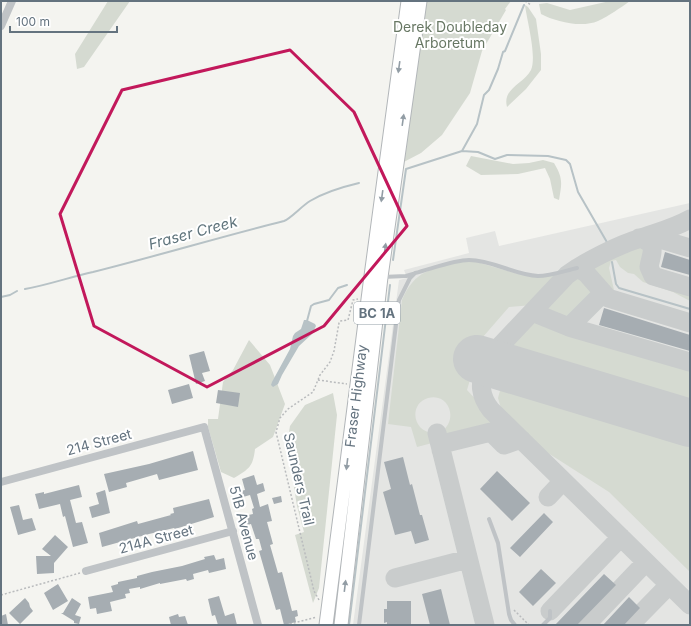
<svg xmlns="http://www.w3.org/2000/svg" width="691" height="626" viewBox="0 0 691 626" font-family="Inter,sans-serif">
<style>
.built{fill:#e4e5e3}
.green{fill:#d5dad1}
.water{fill:#b7c2c6}
.lines{fill:none;stroke-linecap:round;stroke-linejoin:round}
.stream{stroke:#b7c2c6;stroke-width:2}
.taxiway{stroke:#c9cccc;stroke-width:19}
.runway{stroke:#c9cccc;stroke-width:48}
.building{fill:#a6adb2}
.primary-casing{stroke:#b2b6b9;stroke-width:15}
.path{stroke:#b9bbbd;stroke-width:1.5;stroke-dasharray:2 2;stroke-linecap:butt}
.lane{stroke:#bfc3c6;stroke-width:4}
.street{stroke:#bfc3c6;stroke-width:8}
.primary{stroke:#fff;stroke-width:13}
.oneway{fill:#929da5}
.marked{fill:none;stroke:#c2185b;stroke-width:3;stroke-linejoin:round}
.labels{text-anchor:middle;stroke-width:4;stroke-linejoin:round;paint-order:stroke}
.shield{fill:#fff;stroke:#929da5;stroke-width:1}
.shield-label{font-size:13px;font-weight:bold;fill:#64737f}
.park-label{font-size:14px;fill:#677763;stroke:#fff}
.street-label{font-size:14px;fill:#64737f;stroke:#fff}
.water-label{font-size:15px;font-style:italic;fill:#60757d;stroke:#fff}
</style>
<rect width="100%" height="100%" fill="#f4f4f0"/>
<!-- built -->
<path class="built" d="M690 203V625H353L399 280 407 278 404 270 469 253 466 238 495 231 499 246Z"/>
<!-- green -->
<path class="green" d="M108 1H130L84 67 77 69 75 54Z
M420 1H511L505 9 506 10 482 51 470 93 442 135 421 153 400 164Z
M610 1H630C620 8 609 16 598 21 582 28 556 22 541 14L539 4 547 3 570 10Z
M525 5 528 7 536 19 541 54V70L526 89 507 107C502 88 524 84 531 70 537 56 527 21 525 5Z
M471 156 513 164 529 163 543 160 554 163C563 178 562 183 559 200L554 198 550 179 545 168 518 174 481 175 466 166Z
M639 243 644 244 649 251 647 268 649 273 653 278 690 289V301L673 292 643 282 634 274 628 273 620 267 616 260 611 261 609 268 614 290 604 288 589 267 599 261Z
M460 262H477L518 274H560L533 305 509 307 482 338 467 390 496 421 493 427 444 438 441 432C459 420 449 392 428 398 408 404 413 433 434 433L436 442 417 447 411 427 388 424 402 300C415 270 431 269 460 262Z
M574 275 584 277 591 285V294L568 319 541 312 539 309Z
M534 319 690 365V410L519 359 512 347 517 336 531 320Z
M249 340 270 365 285 404 273 437 255 449C253 467 249 469 234 478L221 472 208 427V419H218L223 382 233 370Z
M511 382 690 435V572L609 492 537 446 502 412 498 398 501 387Z
M333 393 337 415 319 588 313 603 295 535 304 532 297 506 287 444 290 426 305 405Z"/>
<!-- water -->
<path class="water" d="M304 320H307L315 324 316 326 312 334 299 346 282 375 278 384 273 387 271 385 272 382 290 349 293 336 295 333 301 329Z"/>
<g class="lines">
<!-- stream -->
<path class="stream" d="M462 151 478 152 495 159 507 155 548 156 566 160 570 164 578 192 608 244
M393 260 406 169 462 151 477 124 484 95 489 90 498 69 503 52 505 51 524 5
M612 262 616 284 619 288 690 309
M25 289C48 285 70 277 93 272 157 256 220 237 284 221 290 219 303 205 310 201 325 192 342 187 359 183
M1 297 10 295 17 291
M307 321 311 306 314 304 329 300 338 288 347 285
M349 625 390 285"/>
<!-- taxiway -->
<path class="taxiway" d="M647 237 663 240 690 248
M639 238C659 243 651 254 649 267L653 276 690 287
M577 268 586 273 608 298 690 323
M532 312 569 327 690 362
M569 327 603 293
M507 368C502 368 495 367 491 370 475 379 482 399 491 410L690 605
M507 368 498 361V352L500 346 567 275C586 261 618 245 641 238 658 232 674 228 690 219
M437 433 485 625
M441 450 442 444 491 432 504 445 521 439
M548 497 563 481
M395 578 468 559
M550 611 621 537
M586 625 646 562
M630 625 669 585"/>
<!-- runway -->
<path class="runway" d="M477 359 690 423"/>
</g>
<!-- building -->
<path class="building" d="M665 252 690 260V275L661 267Z
M604 308 690 335V351L599 325Z
M204 351 210 371 202 373 205 381 196 384 189 355Z
M189 384 193 398 172 404 168 390Z
M218 390 240 393 238 407 216 403Z
M193 451 198 470 159 480 157 474 126 483 127 487 109 492 104 474 149 464Z
M403 457 410 485 412 484 420 515H422L429 540 415 544 411 531 395 535 383 492 391 489 384 462Z
M497 471 530 503 512 521 480 489Z
M254 475 257 485 263 483 265 491 257 494 260 507 268 504 272 521 267 522 273 544 270 545 278 573 282 572 292 611 297 610 298 616 295 617 296 622 284 625 280 609 276 610 259 551 262 550 259 539H256L251 524 247 525 244 516 253 514 252 509 254 508 250 495 243 497 241 491 245 490 242 479Z
M79 485 82 497 70 500 76 523 82 522 88 543 73 547 65 516 63 517 60 504 39 509 35 494 44 492V494Z
M105 490 110 513 92 518 89 507 99 504 96 493Z
M281 496 282 502 274 504 272 498Z
M209 499 214 517 175 529 174 528 149 534 102 547 99 533 137 521 138 524 171 515 170 514 174 513 173 508Z
M19 505 23 520 32 518 36 530 18 535 10 507Z
M544 513 553 522 520 557 510 548Z
M55 535 68 547 54 563V573L37 574 36 556H51L42 549Z
M214 555 216 560 224 558 226 569 209 573 208 570 193 574 194 579 187 581 186 579 160 584V583L140 589V587L129 589 130 593 125 594 126 598 110 602 112 611 97 614 96 608 90 609 88 597 113 592 111 586 118 584V582L137 578V576L152 572 182 566 205 559 204 557Z
M541 569 556 583 533 606 519 592Z
M604 574 616 585 577 625H555Z
M58 584 68 601 53 610 44 593Z
M441 589 450 625H430L422 594Z
M219 596 225 616 234 613 237 625H218L215 615 212 616 208 599Z
M629 597 640 608 624 625H603Z
M25 598 29 603 30 607 33 611 20 624 9 613Z
M72 598 81 604 75 615 81 617 79 624 74 623V621L61 613H63Z
M387 601H411V625H387V622L384 623V609H387Z
M6 614 8 625H1V616Z
M178 614 179 617 185 616 188 625H171L169 617Z"/>
<g class="lines">
<defs>
<path id="primary" d="M326 625 371 276 408 1
M341 625 381 277 420 1"/>
</defs>
<!-- primary casing -->
<use href="#primary" class="primary-casing"/>
<!-- path -->
<path class="path" d="M525 1 531 5
M318 380 347 384
M1 595 80 573
M319 600 314 591 276 432 280 418 288 409 313 392 320 375 330 362 334 351 339 323 340 321 348 320 353 300 358 299
M514 610 529 625
M286 625 317 617"/>
<!-- lane -->
<path class="lane" d="M382 277 406 276 413 274
M489 519 498 543 509 614 511 620 515 625
M359 625 399 300 410 278 415 273C431 269 454 260 469 260 493 260 514 275 538 276 550 276 564 271 577 268
M543 625 550 618V611"/>
<!-- street -->
<path class="street" d="M1 26 12 1
M1 482 204 427 258 625
M86 571 233 531"/>
<!-- primary -->
<use href="#primary" class="primary"/>
</g>
<!-- one-way arrows -->
<defs><path id="oneway-solid" d="M-6-.8H1V-3.2L6.5 0L1 3.2V.8H-6Z"/></defs>
<g class="oneway">
<use href="#oneway-solid" transform="translate(399 67) rotate(98)"/>
<use href="#oneway-solid" transform="translate(403 120) rotate(-82)"/>
<use href="#oneway-solid" transform="translate(382 196) rotate(98)"/>
<use href="#oneway-solid" transform="translate(385 249) rotate(-82)"/>
<use href="#oneway-solid" transform="translate(347 464) rotate(97)"/>
<use href="#oneway-solid" transform="translate(345 586) rotate(-83)"/>
</g>
<!-- marked area -->
<path class="marked" d="M290 50 354 112 407 226 324 326 207 387 94 326 60 214 122 90Z"/>
<g class="labels">
<!-- shield labels -->
<rect class="shield" x="354" y="302" width="46" height="22" rx="3"/>
<g class="shield-label">
<text x="377" y="318">BC 1A</text>
</g>
<!-- park labels -->
<g class="park-label">
<text x="450" y="32">Derek Doubleday<tspan x="450" dy="16">Arboretum</tspan></text>
</g>
<!-- street labels -->
<g class="street-label">
<text transform="translate(356 396) rotate(-83)" y="5">Fraser Highway</text>
<text transform="translate(99 442) rotate(-15)" y="5">214 Street</text>
<text transform="translate(299 479) rotate(77)" y="5">Saunders Trail</text>
<text transform="translate(244 523) rotate(75)" y="5">51B Avenue</text>
<text transform="translate(156 539) rotate(-15)" y="5">214A Street</text>
</g>
<!-- water labels -->
<g class="water-label">
<text transform="translate(193 233) rotate(-15)" y="5">Fraser Creek</text>
</g>
</g>
<!-- border -->
<rect width="691" height="626" fill="none" stroke="#64737f" stroke-width="4"/>
<!-- scale -->
<path d="M10 26v6h107v-6" fill="none" stroke="#64737f" stroke-width="2"/>
<text x="16" y="26" font-size="12" fill="#64737f" stroke="#ffffff" stroke-width="3" paint-order="stroke">100 m</text>
</svg>
